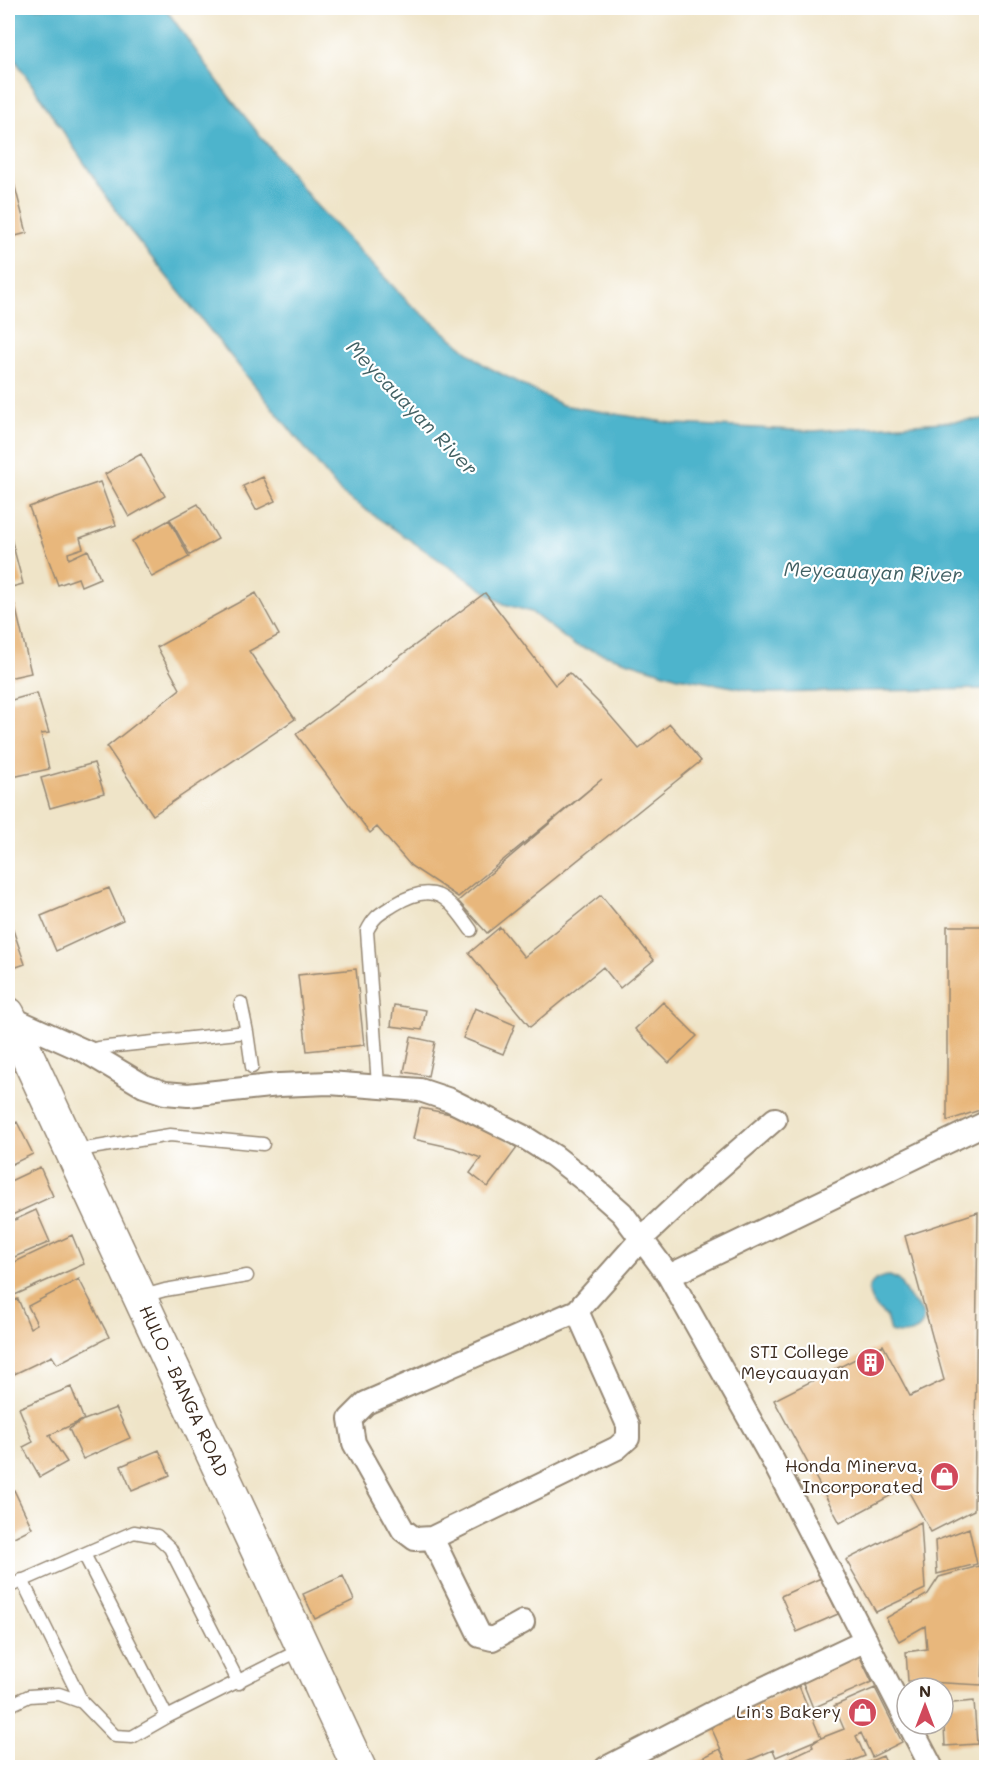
<svg xmlns="http://www.w3.org/2000/svg" width="994" height="1775" viewBox="0 0 994 1775" font-family="Mali,sans-serif">
<style>
.water{fill:#4db4cc;stroke:#446f75;stroke-width:1.5}
.building{fill:#e8b77b}
.lines{fill:none;stroke-linecap:round;stroke-linejoin:round}
.lane-casing{stroke:#958773;stroke-width:15}
.street-casing{stroke:#958773;stroke-width:26}
.secondary-casing{stroke:#958773;stroke-width:36}
.lane{stroke:#fff;stroke-width:12}
.street{stroke:#fff;stroke-width:22}
.secondary{stroke:#fff;stroke-width:33}
.labels{text-anchor:middle;stroke-width:4.5;stroke-linejoin:round;paint-order:stroke}
.poi-label{font-size:18px;fill:#3b2a1e;stroke:#fff;text-anchor:end}
.street-label{font-size:18px;fill:#3b2a1e;stroke:#fff}
.water-label{font-size:20px;font-style:italic;fill:#426164;stroke:#fff}
</style>
<rect width="100%" height="100%" fill="#fff"/>
<filter id="ink" filterUnits="userSpaceOnUse"><feTurbulence type="fractalNoise" baseFrequency=".0167" numOctaves="2"/><feDisplacementMap in="SourceGraphic" scale="12" xChannelSelector="R" yChannelSelector="G"/><feConvolveMatrix kernelMatrix="1 2 1 2 8 2 1 2 1" color-interpolation-filters="sRGB"/></filter>
<filter id="wash" filterUnits="userSpaceOnUse"><feTurbulence type="fractalNoise" baseFrequency=".008" numOctaves="4" result="noise"/><feDisplacementMap in="SourceGraphic" scale="24" xChannelSelector="R" yChannelSelector="G"/><feGaussianBlur stdDeviation="1.35" result="paint"/><feColorMatrix in="noise" values="0 0 0 0 0 0 0 0 0 0 0 0 0 0 0 0 0 1.4 0 .05"/><feComposite in="paint" operator="in"/></filter>
<g filter="url(#wash)">
<rect width="100%" height="100%" fill="#efe4c8"/>
<!-- water -->
<path class="water" d="M8 8H165L230 98 316 205 408 302 484 365 562 405 676 424 814 431 986 419V689L766 693 678 677 574 645 531 612 504 604 341 493 127 227 8 49Z
M890 1276C894 1278 896 1278 899 1281 903 1286 905 1292 909 1298 913 1304 922 1307 923 1316 925 1335 902 1336 890 1332L886 1316C866 1303 860 1278 890 1276Z"/>
<g id="blocks">
<!-- building -->
<path class="building" d="M8 160 27 233 8 238Z
M141 454 165 496 129 517 105 474Z
M263 477 275 501 256 510 243 486Z
M100 482 116 525 80 538 83 548 68 553 69 559 88 550 100 578 81 586 78 578 58 585 29 507Z
M198 504 218 539 190 555 170 519Z
M169 520 189 557 152 577 132 541Z
M10 534 23 584 8 588V535Z
M256 593 279 635 249 651 295 719 153 815 107 747 180 689 157 647Z
M485 593 555 685 569 673 601 705 639 749 670 724 701 761 487 933 458 901 602 779 458 897 411 866 377 827 370 833 296 734Z
M15 605 31 673 8 678V606Z
M37 693 49 733 41 734 49 769 8 778V701Z
M94 763 104 793 50 808 41 778Z
M109 888 123 920 56 951 41 916Z
M601 895 654 960 620 988 603 967 530 1027 469 953 500 927 524 957Z
M947 926H986V1108L947 1121Z
M13 930 25 964 8 970V932Z
M356 969 364 1045 307 1051 298 975Z
M663 1002 697 1036 669 1063 635 1029Z
M394 1005 426 1010 422 1030 391 1026Z
M475 1008 515 1025 503 1054 463 1038Z
M411 1037 435 1042 428 1076 404 1072Z
M420 1108 461 1116 498 1134 517 1148 488 1187 470 1173 481 1158 454 1148 413 1139Z
M17 1122 33 1154 8 1166V1127Z
M40 1167 53 1196 10 1216 8 1211V1182Z
M36 1210 50 1242 12 1258 13 1263 72 1235 84 1264 8 1298V1223Z
M978 1212 974 1510 931 1532 906 1487 840 1523 774 1400 883 1345 910 1396 944 1380 905 1236Z
M79 1279 109 1337 57 1364 52 1356 8 1377V1303L18 1299 30 1328 37 1324 28 1306Z
M71 1387 84 1420 116 1408 130 1438 83 1459 69 1429 83 1420 49 1435 67 1462 40 1477 23 1447 33 1442 19 1408Z
M159 1450 170 1475 132 1491 121 1466Z
M14 1490 32 1528 8 1540V1493Z
M921 1522 925 1589 876 1612 846 1560Z
M969 1528 977 1564 937 1574 935 1541Z
M986 1564 982 1685 908 1681 906 1652 927 1649 925 1626 899 1641 886 1618 928 1594 939 1577Z
M343 1576 354 1600 315 1619 303 1594Z
M821 1578 838 1614 797 1632 781 1596Z
M857 1651 872 1682 813 1708 801 1678Z
M799 1686 821 1738 776 1757 773 1750 734 1767H684L720 1749 727 1763 710 1725Z
M875 1688 902 1742 872 1757 861 1733 856 1736 865 1756 837 1767H788L785 1760 813 1747 812 1744 821 1738 844 1729 834 1706Z
M974 1701 977 1744 945 1746 943 1704Z
M883 1756 888 1767H856Z"/>
</g>
</g>
<g filter="url(#ink)">
<use href="#blocks" fill-opacity="0" stroke="#958773" stroke-width="1.5"/>
<g class="lines">
<defs>
<path id="lane" d="M241 1003 247 1032 252 1067
M88 1051 98 1048 247 1032
M378 1085 367 931C375 915 380 914 394 905 434 880 448 897 471 930
M73 1151 170 1135 263 1144
M140 1297 165 1290 247 1276
M22 1580 82 1702 115 1736 132 1737 167 1717 84 1554
M8 1587 134 1532 157 1536 170 1548 239 1683
M8 1706 29 1696 59 1694 82 1702
M167 1717 302 1649"/>
<path id="street" d="M9 1017 87 1052 144 1086 165 1093 188 1095 279 1085 329 1083 420 1090 450 1100 524 1137 554 1156 586 1181 622 1213 669 1276 771 1457 907 1720
M669 1276 986 1123
M432 1538 617 1448 628 1438V1425L577 1311
M523 1622 492 1639 480 1636 432 1538 415 1539 403 1530 354 1443 350 1419 366 1403 577 1311 642 1238 691 1192 775 1119
M909 1724 932 1768
M606 1768 720 1709 866 1640"/>
<g id="secondary">
<path id="s1" d="M8 1014 359 1768"/>
</g>
</defs>
<!-- lane casing -->
<use href="#lane" class="lane-casing"/>
<!-- street casing -->
<use href="#street" class="street-casing"/>
<!-- secondary casing -->
<use href="#secondary" class="secondary-casing"/>
<!-- lane -->
<use href="#lane" class="lane"/>
<!-- street -->
<use href="#street" class="street"/>
<!-- secondary -->
<use href="#secondary" class="secondary"/>
</g>
</g>
<!-- icons -->
<defs>
<symbol id="building-disc" viewBox="-11 -11 22 22"><circle r="9.5" fill="#d1495b" stroke="#fff"/><path d="M-4-6H4V6H1V3H-1V6H-4ZM-2.5-4.3h1.7v1.8h-1.7ZM.8-4.3h1.7v1.8H.8ZM-2.5-1h1.7V.8h-1.7ZM.8-1h1.7V.8H.8Z" fill="#fff"/></symbol>
<symbol id="shop-disc" viewBox="-11 -11 22 22"><circle r="9.5" fill="#d1495b" stroke="#fff"/><path d="M-5-2.5h2.3a2.7 3.5 0 0 1 5.4 0H5L5.5 6h-11ZM-1.5-2.5h3a1.5 2.3 0 0 0-3 0Z" fill="#fff"/></symbol>
</defs>
<g fill-rule="evenodd">
<use href="#building-disc" x="854" y="1346" width="33" height="33"/>
<use href="#shop-disc" x="928" y="1460" width="33" height="33"/>
<use href="#shop-disc" x="846" y="1696" width="33" height="33"/>
</g>
<g class="labels">
<!-- poi labels -->
<g class="poi-label">
<text x="849" y="1358">STI College<tspan x="849" dy="21">Meycauayan</tspan></text>
<text x="923" y="1472">Honda Minerva,<tspan x="923" dy="21">Incorporated</tspan></text>
<text x="841" y="1718">Lin's Bakery</text>
</g>
<!-- street labels -->
<g class="street-label">
<text dy="6" stroke="none"><textPath href="#s1" startOffset="416">HULO - BANGA ROAD</textPath></text>
</g>
<!-- water labels -->
<g class="water-label">
<text transform="translate(412 408) rotate(46)" y="7">Meycauayan River</text>
<text transform="translate(873 572) rotate(2)" y="7">Meycauayan River</text>
</g>
</g>
<!-- margin -->
<rect width="994" height="1775" fill="none" stroke="#fff" stroke-width="30"/>
<!-- north arrow -->
<g transform="translate(925 1706)"><circle r="28" fill="#ffffff" stroke="#b1aaa5" stroke-width="1.5"/>
<path d="M0-4.5L10 22L0 15L-10 22Z" fill="#d1495b"/>
<text y="-9" font-size="16" font-weight="bold" text-anchor="middle" fill="#3b2a1e">N</text>
</g>
</svg>
